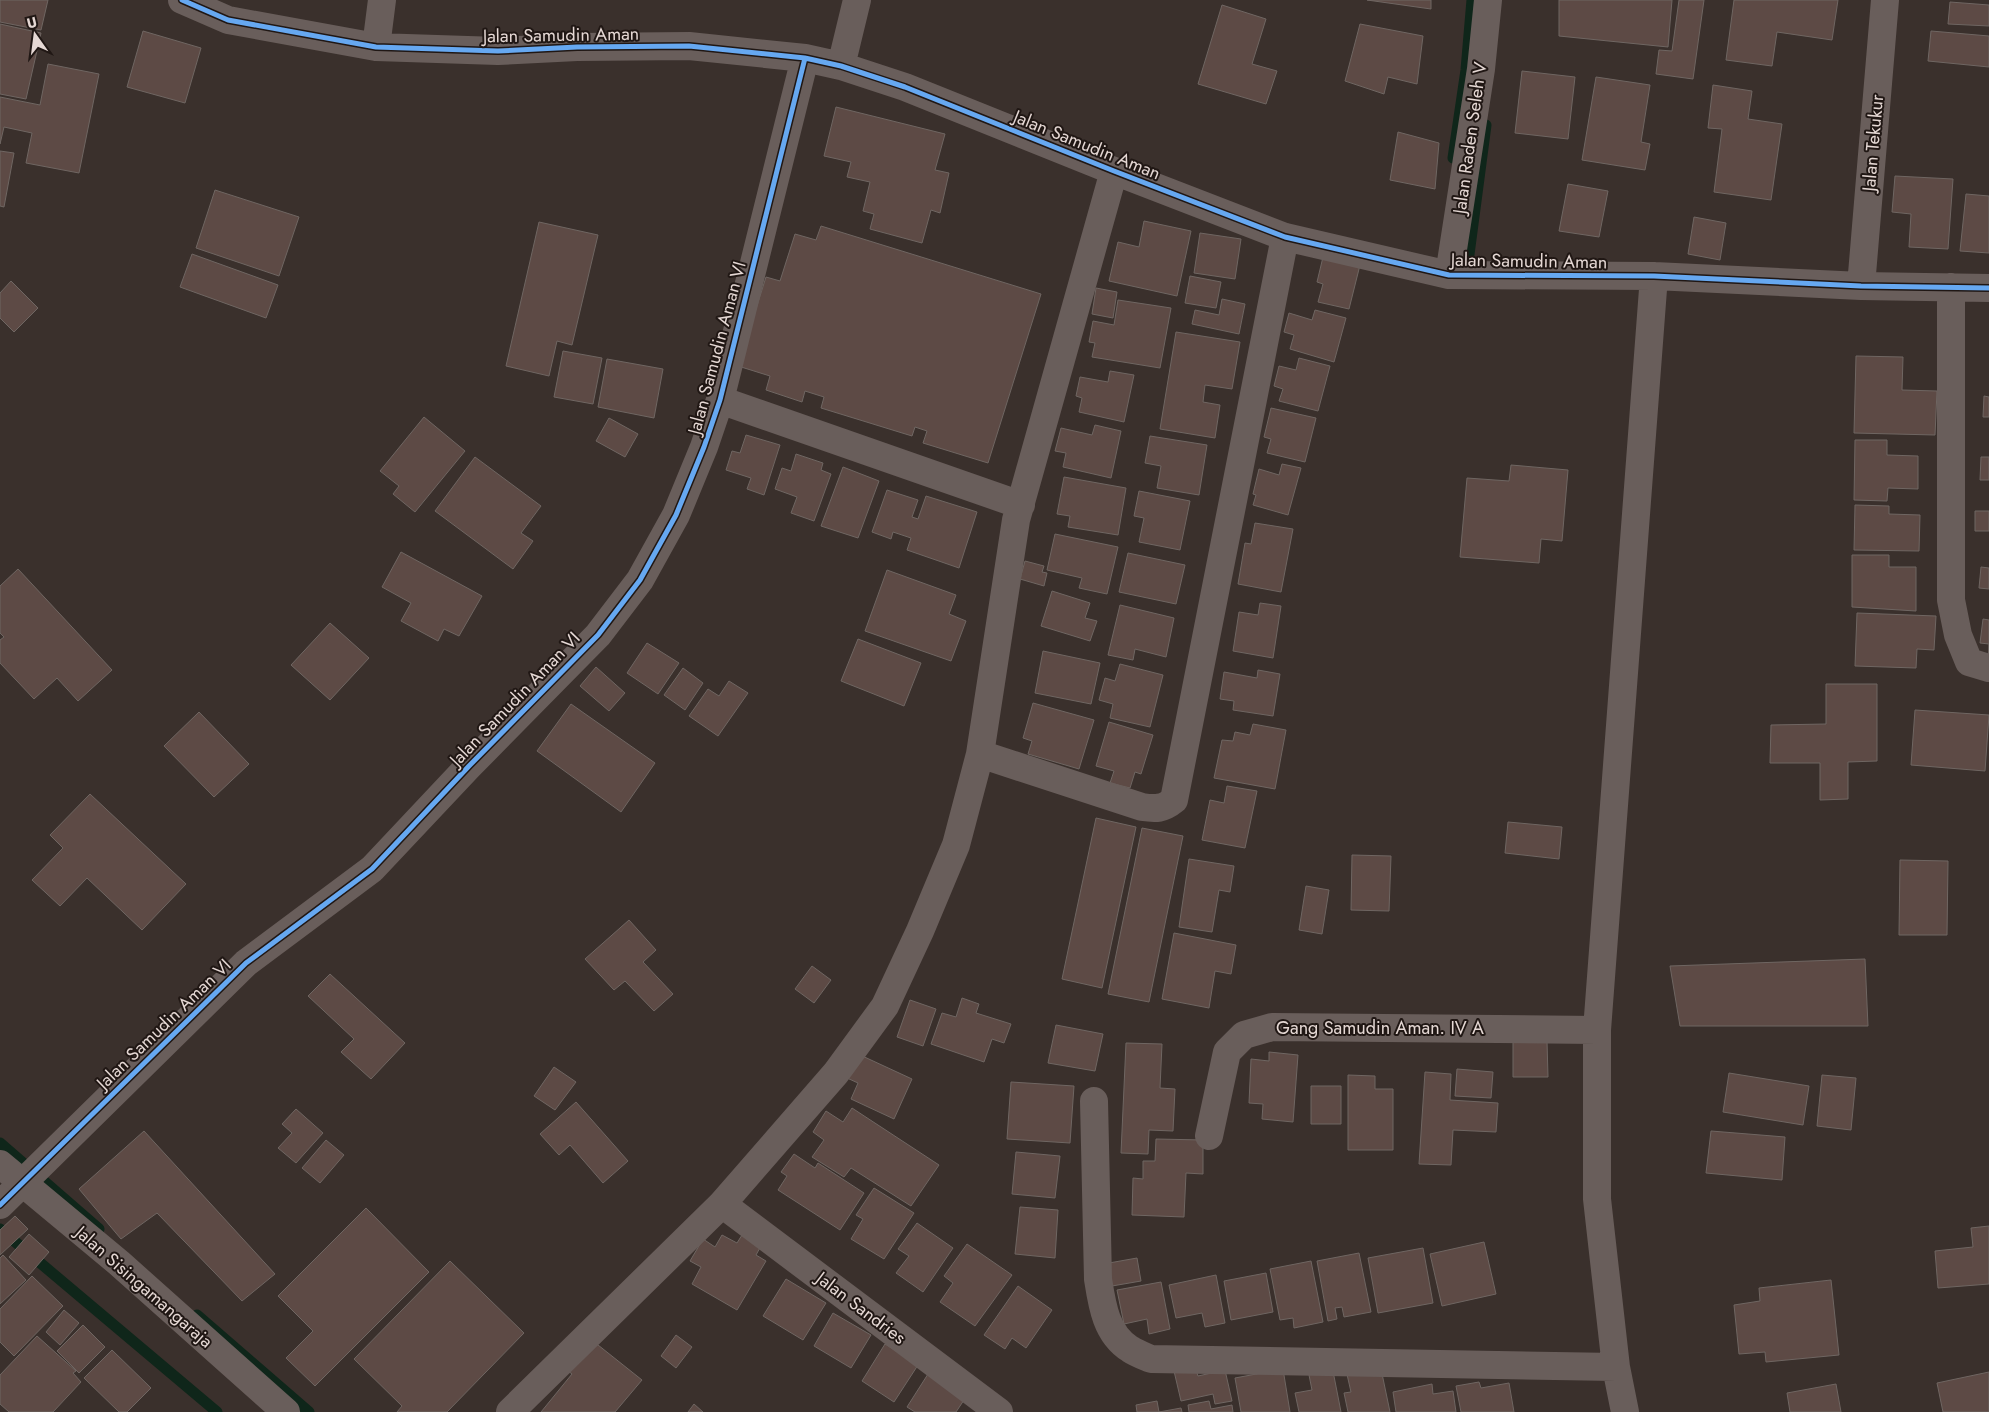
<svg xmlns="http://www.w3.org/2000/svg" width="1989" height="1412" viewBox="0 0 1989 1412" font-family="Jost,sans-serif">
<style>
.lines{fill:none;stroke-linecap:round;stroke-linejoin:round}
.stream{stroke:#0f261a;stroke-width:11}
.building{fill:#5d4a45;stroke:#6f6662}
.minor{stroke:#695e5b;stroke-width:28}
.tertiary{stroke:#695e5b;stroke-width:28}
.cycleway-casing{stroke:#201714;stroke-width:8}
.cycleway{stroke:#66a8f1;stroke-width:5}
.labels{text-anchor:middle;stroke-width:4;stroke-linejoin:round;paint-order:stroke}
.street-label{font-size:18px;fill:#e5d8d4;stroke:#201714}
</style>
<rect width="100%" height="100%" fill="#3a302c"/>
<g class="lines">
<!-- stream -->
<path class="stream" d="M1453 158 1466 70 1472 0
M1468 262 1486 125
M0 1143 99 1229
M0 1229 217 1412
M197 1315 309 1412"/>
</g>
<!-- building -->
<path class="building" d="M0 0H48L41 30 0 22Z
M1367 0H1431V9Z
M1559 0H1672L1668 47 1559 36Z
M1679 0H1704L1693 79 1656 74 1659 50 1672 51Z
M1734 0H1838L1832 40 1777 32 1772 66 1726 60Z
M1950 2 1989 5V26L1948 24Z
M1222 5 1266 19 1252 64 1277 71 1266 104 1198 84Z
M0 24 41 33 26 99 0 94Z
M1360 24 1423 36 1417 84 1388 77 1384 94 1345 81Z
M143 31 201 48 185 103 127 87Z
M1931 31 1989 36V67L1928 61Z
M48 64 99 74 79 173 26 163 32 133 4 127 0 144V97L40 105Z
M1522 71 1575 77 1568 139 1515 133Z
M1596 77 1650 85 1641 142 1650 144 1645 170 1582 160Z
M1713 85 1752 91 1748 119 1782 124 1771 200 1714 192 1722 129 1708 128Z
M836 107 945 134 935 170 949 173 940 213 931 210 922 243 870 229 874 214 863 211 870 182 847 177 851 162 824 156Z
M1398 132 1439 143 1435 189 1390 180Z
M0 151 14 153 4 207 0 206Z
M1895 176 1953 179 1948 249 1909 247 1911 214 1892 212Z
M1568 184 1608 191 1599 237 1559 231Z
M215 190 299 217 279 276 196 248Z
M1966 194 1989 196V253L1960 251Z
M1694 217 1726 223 1720 260 1688 254Z
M1144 221 1191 231 1177 296 1109 281 1118 242 1139 247Z
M539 222 598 235 572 345 557 341 549 376 506 366Z
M821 226 1041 294 988 463 923 443 927 431 915 427 912 436 821 408 824 397 805 391 802 402 766 390 770 376 738 366 766 277 780 281 795 234 816 240Z
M1200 233 1241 239 1235 279 1194 273Z
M192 254 278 285 266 318 180 287Z
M1323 257 1360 265 1349 309 1318 302 1323 284 1317 282Z
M1190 276 1221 282 1216 308 1185 303Z
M11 281 38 308 14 332 0 318V293Z
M1096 288 1117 292 1113 318 1092 314Z
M1222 299 1245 304 1239 334 1192 324 1195 310 1219 315Z
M1118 300 1171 308 1160 368 1092 357 1095 343 1089 342 1093 321 1114 325Z
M1315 310 1346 318 1334 362 1290 349 1294 335 1284 332 1289 313 1312 320Z
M1176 332 1240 342 1232 389 1205 385 1203 402 1220 405 1215 438 1160 429Z
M563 351 602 358 593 404 554 397Z
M1856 356 1903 357 1902 390 1937 391 1935 435 1854 433Z
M1299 358 1330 366 1318 411 1279 401 1283 389 1274 386 1279 366 1296 370Z
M607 359 663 369 654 418 598 407Z
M1110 371 1134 375 1124 422 1079 412 1082 398 1076 396 1080 377 1108 382Z
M1984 396 1989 397V417H1983Z
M1271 408 1316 418 1305 462 1267 453 1271 439 1264 437Z
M424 417 465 451 415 512 393 494 399 486 380 471Z
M609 418 638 434 625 457 596 441Z
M1095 425 1121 431 1111 478 1063 467 1066 453 1055 451 1061 428 1092 435Z
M746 435 780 445 764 495 747 489 751 478 726 470 732 451 740 453Z
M1150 436 1207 445 1199 495 1157 488 1161 466 1145 463Z
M1855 440H1887V455L1918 456V489L1888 488 1887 501 1854 500Z
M796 454 823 463 821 470 831 474 814 521 791 513 797 497 775 489 782 468 791 471Z
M475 457 541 506 521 533 533 541 513 569 435 511Z
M1981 457H1989V480H1980Z
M1282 464 1301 468 1288 515 1253 505 1256 495 1253 494 1259 469 1279 475Z
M1511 465 1568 470 1562 541 1541 539 1539 563 1460 557 1467 478 1509 481Z
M843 467 879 481 858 538 821 526Z
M1064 477 1126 488 1118 535 1068 527 1070 516 1057 514Z
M887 490 918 500 912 517 918 519 926 496 977 512 959 568 907 550 911 538 893 532 891 539 872 532Z
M1139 491 1190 501 1180 550 1139 542 1144 518 1134 516Z
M1855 505 1889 506V514L1920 515 1919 551 1854 550Z
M1975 511H1989V531H1975Z
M1255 523 1293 529 1281 592 1238 584 1245 543 1251 544Z
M1055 534 1118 547 1107 594 1079 588 1082 578 1047 570Z
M401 552 482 596 459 636 444 629 438 641 401 621 411 603 382 587Z
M1128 553 1185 565 1176 604 1119 592Z
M1852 555H1889V567H1916V611L1852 607Z
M1025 561 1044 566 1042 572 1047 573 1044 586 1020 579Z
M1981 567 1989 568V589L1979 588Z
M18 569 112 670 78 701 57 678 34 699 0 663V640L4 637 0 633V586Z
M887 570 956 595 949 614 966 621 951 661 865 631Z
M1052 591 1090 603 1085 618 1097 621 1090 641 1041 626Z
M1260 603 1281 606 1273 658 1233 651 1239 612 1258 615Z
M1120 605 1174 618 1166 657 1135 649 1133 660 1108 655Z
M1857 613 1936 616 1934 650 1917 649 1916 668 1855 666Z
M1983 619 1989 620V660H1988L1989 644 1980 643Z
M330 623 369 658 330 700 291 665Z
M858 639 921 663 904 706 841 681Z
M647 643 679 663 658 694 627 673Z
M1043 651 1100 663 1091 704 1035 693Z
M1120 664 1163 675 1150 727 1110 718 1113 704 1099 700 1105 678 1115 681Z
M596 667 625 693 609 711 580 686Z
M683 668 703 683 685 710 664 695Z
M1258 670 1280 674 1273 716 1233 710 1234 701 1220 699 1224 672 1257 678Z
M729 681 748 693 718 736 689 716 708 689 719 696Z
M1826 684H1877V761L1848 762V799L1820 800V763H1770L1771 725 1826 724Z
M1033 703 1094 720 1079 769 1028 754 1032 741 1023 738Z
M571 704 655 763 621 812 537 751Z
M1915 710 1989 715 1985 771 1911 765Z
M199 712 249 764 214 797 164 746Z
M1109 722 1153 735 1141 774 1135 772 1130 788 1110 783 1114 771 1096 766Z
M1253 724 1286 730 1275 789 1214 778 1222 740 1233 741 1235 732 1250 735Z
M1227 786 1257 791 1245 848 1202 840 1210 800 1224 803Z
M90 794 186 884 142 930 87 878 60 906 32 880 63 848 50 835Z
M1096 818 1136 827 1102 988 1062 979Z
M1508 822 1562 827 1559 859 1505 853Z
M1142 828 1183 836 1149 1002 1108 994Z
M1352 855 1391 856 1389 911 1351 910Z
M1189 859 1234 866 1230 892 1219 890 1212 932 1179 927Z
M1900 860 1948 861 1947 935H1899Z
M1306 886 1329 890 1322 934 1299 930Z
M629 920 656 950 643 962 673 994 654 1011 625 981 614 990 585 959Z
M1174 933 1236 945 1231 974 1215 971 1209 1008 1162 999Z
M1865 959 1868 1026H1680L1670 966Z
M812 966 831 980 814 1003 795 989Z
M330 974 405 1043 371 1079 341 1052 354 1039 308 996Z
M962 998 979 1004 976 1013 1011 1024 1004 1043 992 1039 984 1062 931 1044 942 1013 956 1017Z
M910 1000 936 1009 923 1046 897 1037Z
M1056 1025 1103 1034 1095 1071 1048 1063Z
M1513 1041H1547L1548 1077H1513Z
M1126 1043 1162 1044 1160 1088 1175 1089 1173 1131 1149 1130 1148 1154 1121 1153Z
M1269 1052 1298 1055 1293 1122 1262 1119 1263 1104 1249 1103 1251 1059 1269 1061Z
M858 1054 912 1079 894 1119 851 1099 858 1083 847 1078Z
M554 1067 576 1082 555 1110 534 1096Z
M1457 1069 1493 1072 1491 1098 1455 1096Z
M1425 1072 1451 1074 1450 1100 1498 1103 1496 1132 1453 1130 1451 1165 1419 1164Z
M1729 1073 1809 1086 1803 1125 1723 1112Z
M1348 1075 1375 1076V1089H1393V1150H1348Z
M1822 1075 1856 1078 1851 1130 1817 1126Z
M1011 1082 1074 1086 1070 1143 1007 1139Z
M1311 1086H1341V1124H1311Z
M576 1102 628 1161 603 1183 570 1145 559 1155 540 1134Z
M852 1108 939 1165 911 1206 851 1168 844 1177 812 1157 824 1140 813 1132 826 1111 843 1122Z
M296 1109 323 1133 296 1163 278 1148 292 1133 282 1124Z
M144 1131 275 1274 242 1301 157 1213 121 1239 79 1189Z
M1711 1131 1785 1137 1782 1180 1706 1173Z
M1156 1139 1203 1140V1174L1186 1173 1184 1217 1132 1215 1133 1178 1143 1179V1161H1155Z
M326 1140 344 1155 320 1183 302 1168Z
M1016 1152 1060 1156 1055 1198 1012 1194Z
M794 1154 815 1168 818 1163 864 1193 840 1230 778 1190 787 1176 781 1172Z
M874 1188 914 1213 884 1259 851 1239 863 1219 856 1215Z
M1020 1207 1058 1210 1055 1258 1015 1254Z
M366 1208 429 1272 315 1386 286 1358 313 1331 278 1296Z
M15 1216 28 1229 0 1255V1230Z
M917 1223 953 1248 923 1292 896 1273 909 1256 898 1249Z
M1989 1226V1284L1938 1288 1935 1251 1973 1247 1971 1228Z
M29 1234 49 1252 29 1275 9 1257Z
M722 1235 737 1243 742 1235 761 1246 756 1255 766 1261 737 1310 692 1284 701 1267 690 1261 703 1239 715 1247Z
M1484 1242 1496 1294 1442 1306 1430 1254Z
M967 1244 1012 1275 975 1326 940 1302 953 1283 944 1276Z
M1423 1248 1433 1303 1378 1313 1368 1258Z
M1359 1253 1371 1312 1344 1317 1342 1307 1335 1308 1337 1319 1328 1321 1317 1261Z
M3 1255 26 1280 0 1304V1258Z
M1137 1258 1141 1281 1112 1286 1109 1263Z
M450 1261 524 1333 447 1412H397L402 1406 354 1359Z
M1311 1261 1323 1322 1294 1328 1293 1318 1280 1320 1270 1269Z
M1266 1273 1273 1312 1231 1320 1224 1281Z
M1216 1275 1225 1323 1205 1327 1202 1313 1176 1318 1169 1285Z
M32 1276 63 1306 14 1356 0 1342V1309Z
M786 1279 826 1303 803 1340 763 1316Z
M1831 1280 1839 1355 1766 1362 1765 1352 1739 1354 1734 1305 1760 1301 1759 1288Z
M1161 1282 1170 1329 1149 1334 1147 1319 1124 1324 1117 1290Z
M1018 1286 1052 1310 1026 1348 1012 1338 1005 1349 984 1335Z
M64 1310 79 1323 60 1345 46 1332Z
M833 1313 871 1335 851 1368 814 1346Z
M83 1325 105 1347 79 1373 57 1351Z
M676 1335 692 1347 676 1368 661 1356Z
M37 1336 76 1371 73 1373 81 1382 53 1412H9L0 1404V1375Z
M588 1337 642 1380 615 1412H541L572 1374 562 1366Z
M885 1344 918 1365 894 1402 862 1381Z
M112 1350 151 1388 127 1412H119L84 1378Z
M1380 1364 1390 1412H1348L1344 1393 1351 1392 1346 1370Z
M1195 1366 1198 1376 1225 1370 1232 1401 1215 1404 1213 1394 1181 1401 1174 1371Z
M1332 1366 1341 1412H1299L1295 1393 1312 1390 1308 1370Z
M1283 1369 1290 1412H1241L1235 1378Z
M1989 1372V1412H1943L1937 1383Z
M928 1374 966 1397 956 1412H915L907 1407Z
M1479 1382 1481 1388 1509 1383 1514 1412H1461L1456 1386Z
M1432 1384 1433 1394 1453 1391 1456 1412H1396L1393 1392Z
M1836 1384 1841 1412H1790L1787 1393Z
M1157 1401 1159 1412 1181 1408 1182 1412H1137L1136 1405Z
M1209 1401 1211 1409 1232 1405 1233 1412H1189L1188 1405Z
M694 1404 703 1412H688Z"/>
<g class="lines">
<!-- minor -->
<path class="minor" d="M182 0 228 20 376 47 498 51 577 47 689 46 805 58 841 66 905 87 1114 171 1285 237 1449 275 1654 276 1861 286 1989 288
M376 47 382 0
M841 66 857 0
M1449 275 1481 69 1488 0
M1861 286 1885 0
M1951 287V600L1958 635 1969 662 1989 668
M720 400 1021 505
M980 754 1142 807C1156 809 1163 809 1174 800L1285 237
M1094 1101 1098 1279C1102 1305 1106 1334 1130 1349 1136 1353 1144 1356 1151 1359L1616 1367
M1209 1136 1227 1052 1244 1035 1272 1027 1597 1030
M722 1204 999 1412
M0 1205 246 963 372 869 469 766 598 635 640 580 676 515 704 447 720 400 805 58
M510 1412 722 1204 836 1073 885 1006 920 931 956 845 980 754 1016 520 1114 171
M1625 1412 1616 1367 1597 1199V1030L1654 276"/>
<!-- tertiary -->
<path class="tertiary" d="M0 1164 119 1263 286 1412"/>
<defs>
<path id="cycleway" d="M182 0 228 20 376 47 498 51 577 47 689 46 805 58 841 66 905 87 1114 171 1285 237 1449 275 1654 276 1861 286 1989 288
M0 1205 246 963 372 869 469 766 598 635 640 580 676 515 704 447 720 400 805 58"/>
</defs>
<!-- cycleway casing -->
<use href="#cycleway" class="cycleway-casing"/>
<!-- cycleway -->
<use href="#cycleway" class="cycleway"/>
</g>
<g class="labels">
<!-- street labels -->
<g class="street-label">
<text transform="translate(561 35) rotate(-1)" y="6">Jalan Samudin Aman</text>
<text transform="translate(1470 138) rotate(-82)" y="6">Jalan Raden Seleh V</text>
<text transform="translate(1873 143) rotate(-85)" y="6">Jalan Tekukur</text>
<text transform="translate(1087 145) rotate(22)" y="6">Jalan Samudin Aman</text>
<text transform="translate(1529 261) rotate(1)" y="6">Jalan Samudin Aman</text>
<text transform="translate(717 348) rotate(-75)" y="6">Jalan Samudin Aman VI</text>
<text transform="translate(515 699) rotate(-46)" y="6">Jalan Samudin Aman VI</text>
<text transform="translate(164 1024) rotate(-44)" y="6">Jalan Samudin Aman VI</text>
<text x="1380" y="1034">Gang Samudin Aman. IV A</text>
<text transform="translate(144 1287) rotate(41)" y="6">Jalan Sisingamangaraja</text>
<text transform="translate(861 1308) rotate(37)" y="6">Jalan Sandries</text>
</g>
</g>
<!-- north arrow -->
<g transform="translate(35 35) rotate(346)" stroke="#201714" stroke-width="4" paint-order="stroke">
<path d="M0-4L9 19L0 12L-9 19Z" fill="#e5d8d4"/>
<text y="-8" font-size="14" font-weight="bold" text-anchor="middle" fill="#e5d8d4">U</text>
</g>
</svg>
